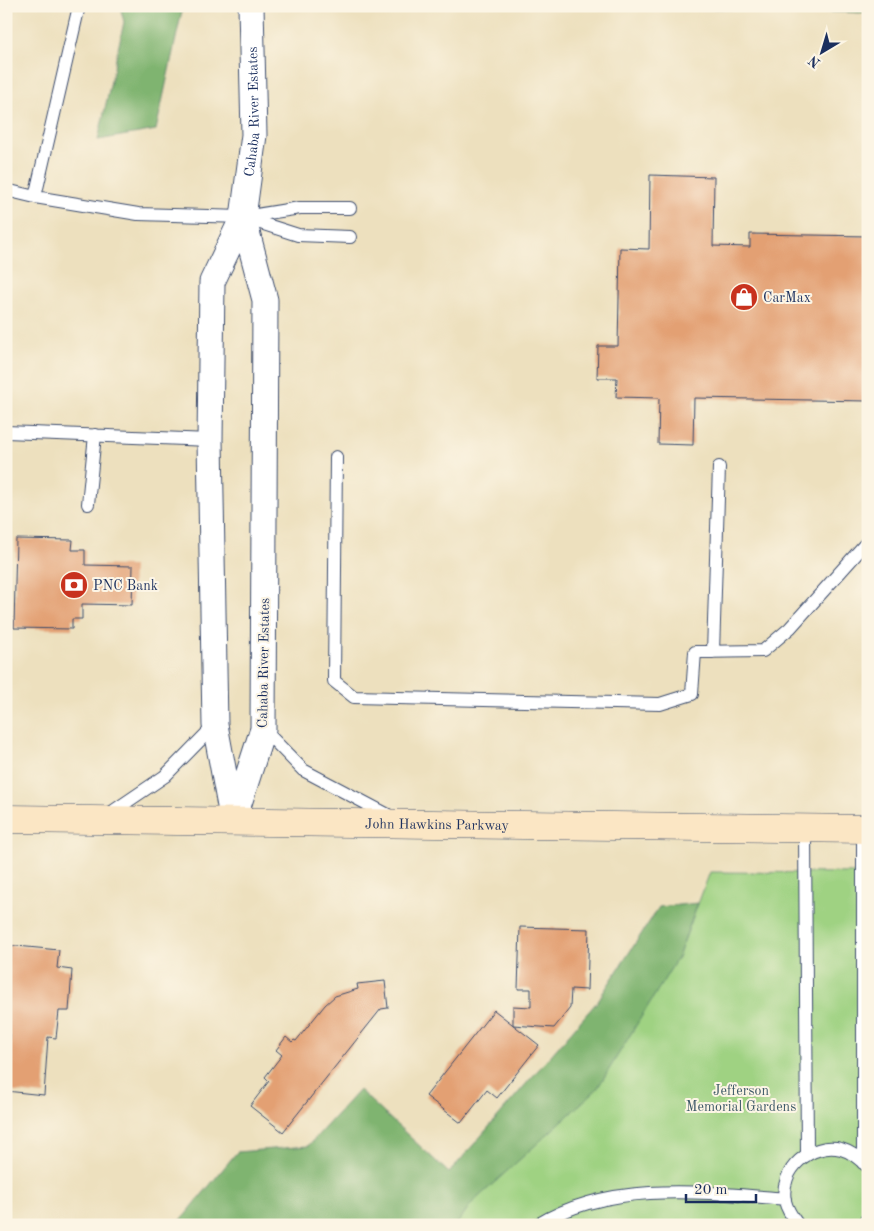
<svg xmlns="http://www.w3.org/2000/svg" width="874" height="1231" viewBox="0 0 874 1231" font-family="'Old Standard TT',serif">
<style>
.green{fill:#9fd282;stroke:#5d8070}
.forest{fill:#7fb470;stroke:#4d7267}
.building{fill:#e3a073}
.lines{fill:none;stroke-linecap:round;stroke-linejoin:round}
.service-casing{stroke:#3a4a6c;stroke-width:14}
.minor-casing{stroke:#3a4a6c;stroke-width:27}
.secondary-casing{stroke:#3a4a6c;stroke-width:29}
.service{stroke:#fff;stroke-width:12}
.minor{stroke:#fff;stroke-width:25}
.secondary{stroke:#fbe6c4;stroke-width:28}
.labels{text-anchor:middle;stroke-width:4;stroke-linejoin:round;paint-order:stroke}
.street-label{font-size:14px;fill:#1b2f5e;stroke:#fcf5e5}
.poi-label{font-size:14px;fill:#1b2f5e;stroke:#fcf5e5;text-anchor:start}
.park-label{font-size:14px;fill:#3c5867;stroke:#fcf5e5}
</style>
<rect width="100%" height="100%" fill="#fcf5e5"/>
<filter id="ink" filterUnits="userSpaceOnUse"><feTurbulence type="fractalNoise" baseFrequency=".02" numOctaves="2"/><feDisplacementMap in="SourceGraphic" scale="10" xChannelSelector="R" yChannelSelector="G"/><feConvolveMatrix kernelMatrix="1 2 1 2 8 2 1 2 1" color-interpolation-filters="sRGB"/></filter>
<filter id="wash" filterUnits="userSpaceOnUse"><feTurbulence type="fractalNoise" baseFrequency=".0096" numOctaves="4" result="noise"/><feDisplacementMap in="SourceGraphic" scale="20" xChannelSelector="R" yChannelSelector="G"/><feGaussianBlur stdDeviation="1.12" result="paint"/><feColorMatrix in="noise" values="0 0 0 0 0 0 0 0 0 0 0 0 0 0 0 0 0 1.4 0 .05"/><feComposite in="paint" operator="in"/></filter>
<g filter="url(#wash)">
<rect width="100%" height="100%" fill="#ede0be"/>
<!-- green -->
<path class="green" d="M710 872 868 873V1225H456L471 1204 678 957Z"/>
<!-- forest -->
<path class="forest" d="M120 6H183L156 130 98 140 124 22Z
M635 6H868V13Z
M698 903 678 957 597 1089 471 1204 456 1225H177L237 1152 308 1146 359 1090 449 1173 597 1002 659 907Z"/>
<g id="blocks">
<!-- building -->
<path class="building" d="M650 175 714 177 713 246 750 247V234L868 236V401L694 398 693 445 658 444 659 398 616 397 617 378H597L598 346H618L620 248 649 249Z
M16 539 73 540 72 550H85V565L133 566 132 605 82 604V619H72V629L14 628Z
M520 927 589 929 587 990 571 989 570 1008 554 1028 513 1025V1006L531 1007V989H518Z
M6 945 59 950 57 968 72 970 69 1011H59L56 1038 48 1037 44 1095 6 1091 10 1034H6Z
M385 981 388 1008 381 1009 283 1132 250 1106 269 1081 265 1077 282 1055 276 1050 286 1037 292 1042 294 1040 296 1041 325 1005 335 996 358 989 357 984Z
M494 1010 539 1045 497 1098 487 1090 461 1123 426 1096Z"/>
</g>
</g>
<g filter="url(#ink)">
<use href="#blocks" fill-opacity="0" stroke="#3a4a6c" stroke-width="1"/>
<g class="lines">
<defs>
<path id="service" d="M6 190 35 197 138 214 243 217 300 208H350
M35 197 79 6
M245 218 298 235 350 237
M6 432 210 440
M336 457 334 681 354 697 660 704 692 694 695 652 763 651 790 628 868 541
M88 504 95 435
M713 652 719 467
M263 729 303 770 392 817
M106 816 165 776 215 725
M863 828V1163
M805 829 807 1154
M537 1225C610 1180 704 1192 785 1199
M798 1225C792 1217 787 1210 785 1201 779 1169 811 1142 841 1149 852 1152 859 1159 867 1166
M862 1225 868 1218"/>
<g id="minor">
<path d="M243 217 265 300 263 729 233 822 215 725 210 440 212 282Z"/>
<path id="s1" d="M243 217 254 135 251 6"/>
</g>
<g id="secondary">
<path id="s2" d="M6 819 868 829"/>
</g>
</defs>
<!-- service casing -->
<use href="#service" class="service-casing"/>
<!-- minor casing -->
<use href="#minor" class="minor-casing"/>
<!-- secondary casing -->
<use href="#secondary" class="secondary-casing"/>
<!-- service -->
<use href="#service" class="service"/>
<!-- minor -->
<use href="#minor" class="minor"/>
<!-- secondary -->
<use href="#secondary" class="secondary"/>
</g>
</g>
<!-- icons -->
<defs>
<symbol id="shop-disc" viewBox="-11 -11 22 22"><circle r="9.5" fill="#c8321e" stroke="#fcf5e5"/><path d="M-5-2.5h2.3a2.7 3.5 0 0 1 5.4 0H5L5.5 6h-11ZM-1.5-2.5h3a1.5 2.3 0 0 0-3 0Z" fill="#fff"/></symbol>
<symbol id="bank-disc" viewBox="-11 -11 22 22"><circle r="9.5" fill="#c8321e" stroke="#fcf5e5"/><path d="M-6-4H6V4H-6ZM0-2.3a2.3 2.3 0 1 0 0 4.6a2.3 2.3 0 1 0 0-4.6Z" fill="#fff"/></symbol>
</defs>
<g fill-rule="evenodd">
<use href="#shop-disc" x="728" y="281" width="32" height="32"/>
<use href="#bank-disc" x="58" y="569" width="32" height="32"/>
</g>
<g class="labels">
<!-- street labels -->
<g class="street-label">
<text dy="5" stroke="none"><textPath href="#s1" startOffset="106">Cahaba River Estates</textPath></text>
<text transform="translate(263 663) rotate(-89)" y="5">Cahaba River Estates</text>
<text dy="5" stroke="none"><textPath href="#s2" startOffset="431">John Hawkins Parkway</textPath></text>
</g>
<!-- poi labels -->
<g class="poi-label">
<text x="763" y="302">CarMax</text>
<text x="93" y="590">PNC Bank</text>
</g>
<!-- park labels -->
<g class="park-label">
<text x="741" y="1095">Jefferson<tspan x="741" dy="16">Memorial Gardens</tspan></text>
</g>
</g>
<!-- margin -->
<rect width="874" height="1231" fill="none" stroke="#fcf5e5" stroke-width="25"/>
<!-- north arrow -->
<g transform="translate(822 52) rotate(218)" stroke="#fcf5e5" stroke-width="4" paint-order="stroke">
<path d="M0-4L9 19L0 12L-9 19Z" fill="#1b2f5e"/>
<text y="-8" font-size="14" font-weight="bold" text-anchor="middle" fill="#1b2f5e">N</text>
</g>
<!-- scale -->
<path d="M686 1194v8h70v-8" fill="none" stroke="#1b2f5e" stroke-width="2.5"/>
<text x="694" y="1194" font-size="15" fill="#1b2f5e" stroke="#fcf5e5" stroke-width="4" paint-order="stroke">20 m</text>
</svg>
